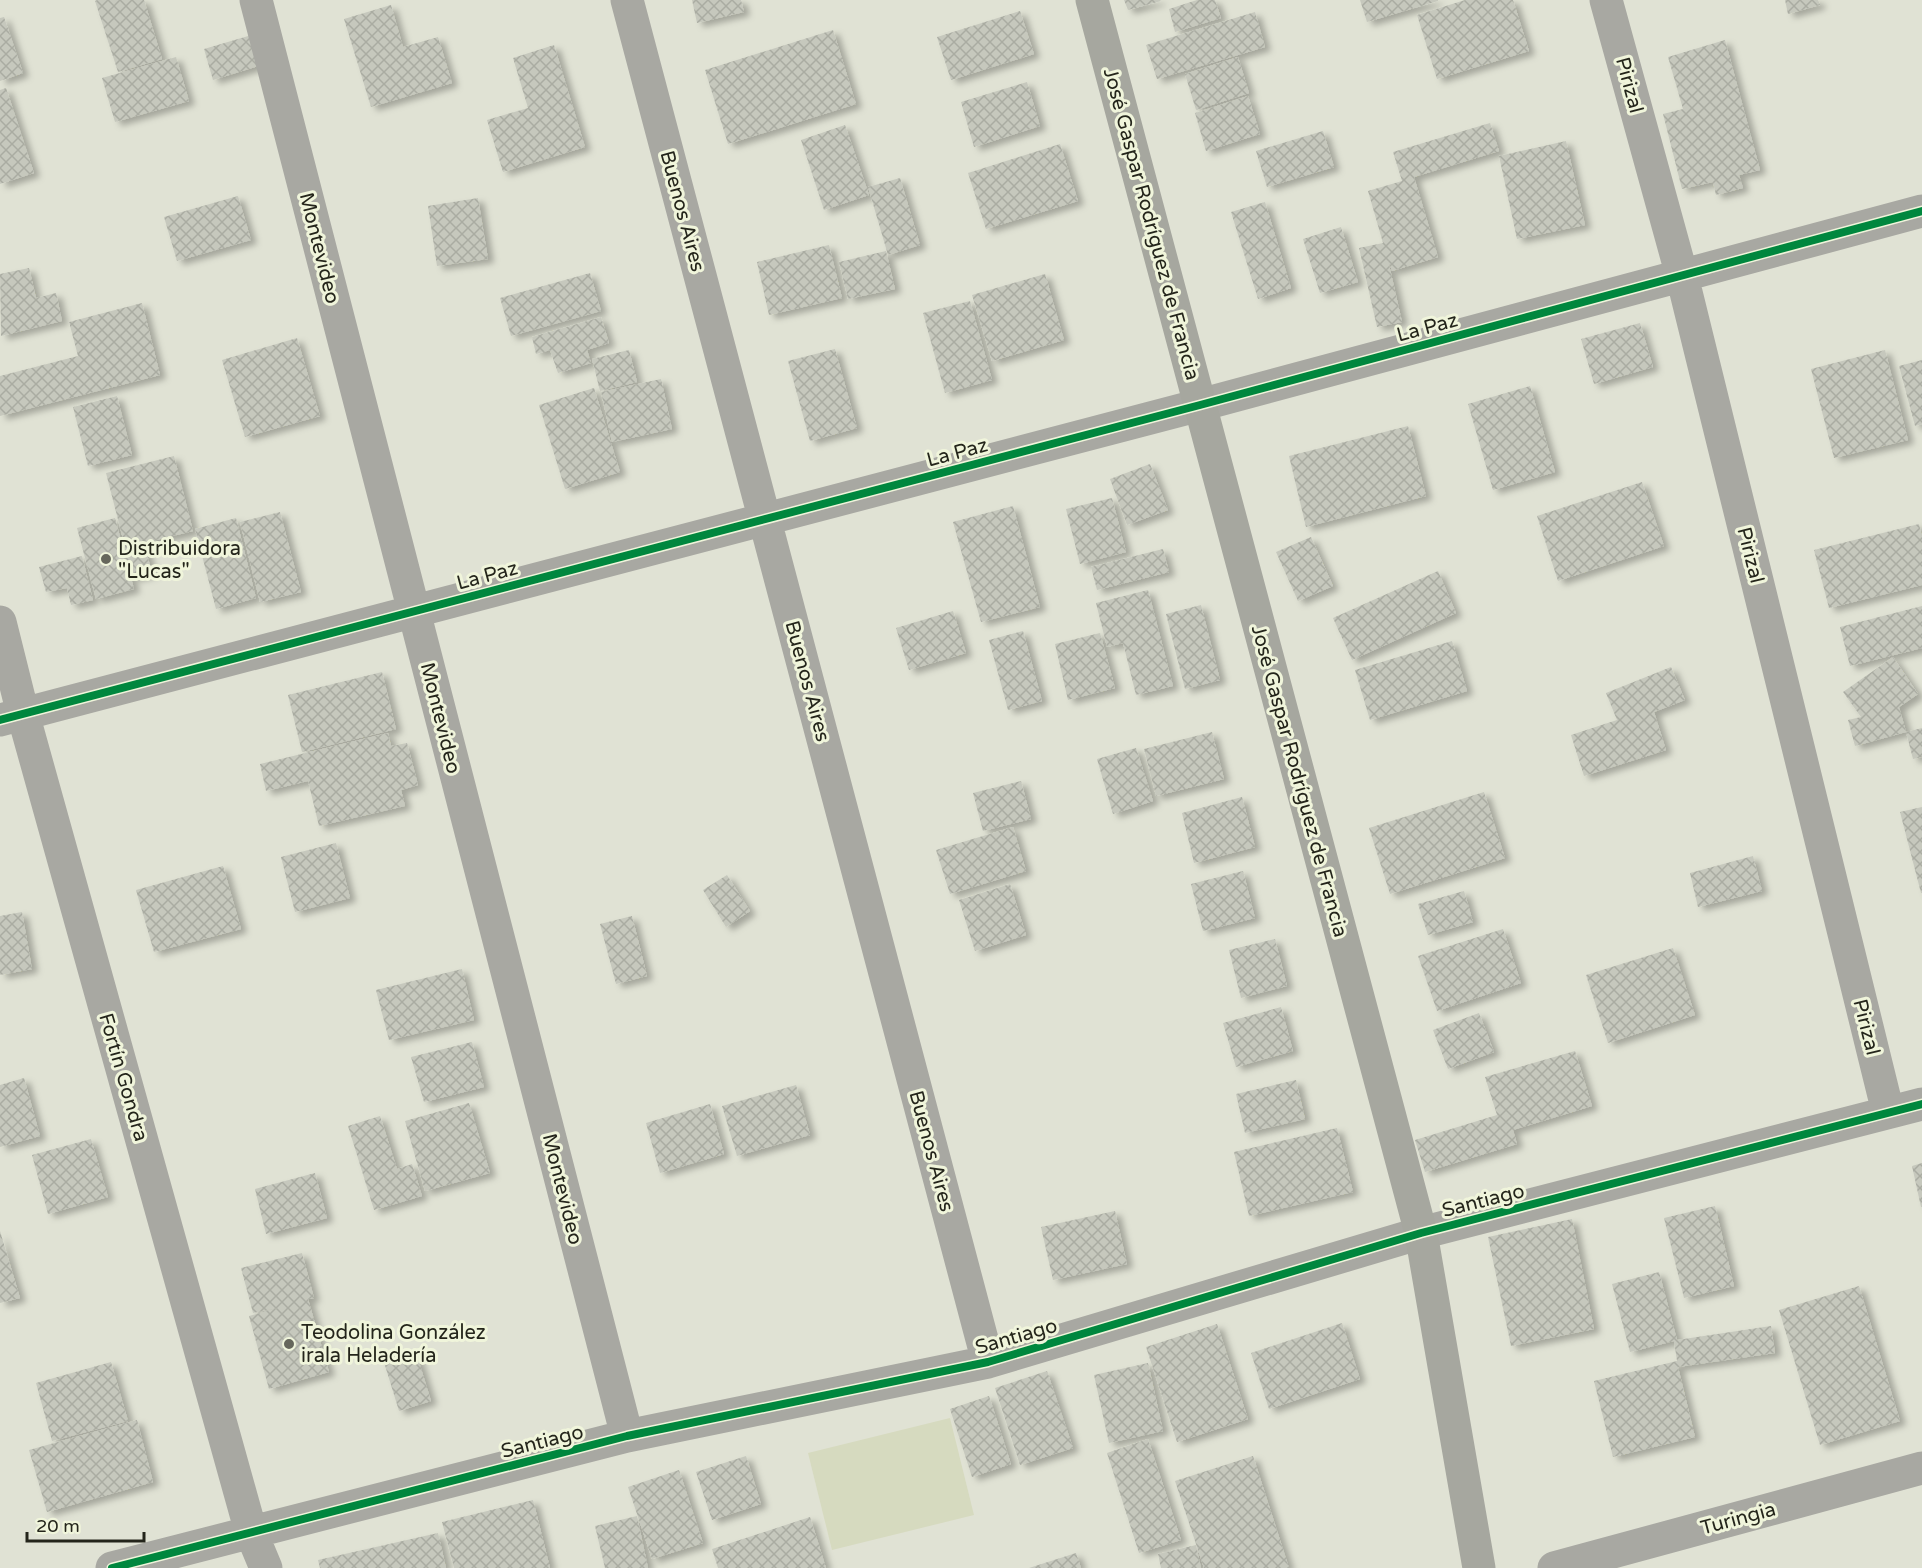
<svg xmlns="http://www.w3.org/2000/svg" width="1922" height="1568" viewBox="0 0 1922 1568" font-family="'Varela Round',sans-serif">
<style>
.grass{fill:#d6dabf}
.building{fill:url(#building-cross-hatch);filter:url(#shadow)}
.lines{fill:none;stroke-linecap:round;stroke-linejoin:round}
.street{stroke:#a8a8a2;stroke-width:33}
.secondary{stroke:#a6a79f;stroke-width:33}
.cycleway-casing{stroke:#f0f5db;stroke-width:11}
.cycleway{stroke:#00873e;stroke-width:8}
.poi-dot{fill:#66675c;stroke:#f0f5db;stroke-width:2}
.labels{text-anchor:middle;stroke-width:6;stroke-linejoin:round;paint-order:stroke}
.street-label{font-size:20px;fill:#24251b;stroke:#f0f5db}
.poi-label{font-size:20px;fill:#24251b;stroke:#f0f5db;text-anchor:start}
</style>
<defs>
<pattern id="building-cross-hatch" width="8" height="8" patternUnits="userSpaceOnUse" patternTransform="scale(1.5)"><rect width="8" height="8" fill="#c6c8bd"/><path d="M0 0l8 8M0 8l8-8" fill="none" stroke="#aaaca2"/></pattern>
<filter id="shadow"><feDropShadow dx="6" dy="4" stdDeviation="3" flood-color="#0004"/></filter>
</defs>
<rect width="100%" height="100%" fill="#e0e2d4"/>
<!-- grass -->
<path class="grass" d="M950 1418 974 1515 832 1550 808 1453Z"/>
<!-- building -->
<path class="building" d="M97 0H144L162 59 118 72 95 1Z
M692 0H741L744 12 697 23Z
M1124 0H1160L1161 1 1128 10Z
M1197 0H1215L1221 18 1175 32 1169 9Z
M1360 0H1438V1L1367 22Z
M1465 0H1513L1529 51 1437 79 1417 15Z
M1785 0H1818L1820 5 1788 14Z
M391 5 403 47 438 37 452 83 371 107 344 19Z
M1020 11 1034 54 951 80 937 37Z
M1255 12 1265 47 1157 79 1146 45Z
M4 17 23 73 0 81V18Z
M833 30 856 104 728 144 705 70Z
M255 34 265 64 213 80 204 49Z
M1725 40 1760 170 1739 175 1743 188 1716 195 1713 182 1682 189 1663 114 1683 109 1668 57Z
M554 45 585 147 503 172 487 120 528 108 513 58Z
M176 57 189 101 115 122 102 78Z
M1238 57 1249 93 1196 110 1185 74Z
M1027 82 1040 126 974 147 961 102Z
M6 88 34 173 0 184V90Z
M1248 96 1260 134 1206 151 1195 113Z
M1490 123 1499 151 1414 177 1438 257 1392 271 1388 260 1402 322 1377 327 1359 248 1383 243 1368 191 1402 181 1393 152Z
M845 125 869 195 824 210 801 140Z
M1323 131 1334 167 1267 187 1256 151Z
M1566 141 1585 225 1517 239 1499 156Z
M1060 144 1078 201 986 229 968 173Z
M900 178 920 245 888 255 868 187Z
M238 196 251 240 177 261 164 217Z
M478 198 488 259 437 266 428 206Z
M1265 202 1291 288 1258 299 1231 212Z
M1341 227 1358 282 1320 293 1303 239Z
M829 245 842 298 769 315 757 262Z
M886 251 895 289 848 299 839 262Z
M29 268 36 298 56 293 62 321 1 336 0 274Z
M590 273 601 311 511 336 500 298Z
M1045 274 1064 340 992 361 972 295Z
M970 301 992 380 945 393 923 313Z
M142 303 160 375 0 416V376L78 356 69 322Z
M601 317 609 343 587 350 591 363 558 373 550 350 536 354 532 337Z
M1640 323 1653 367 1594 384 1581 339Z
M297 338 320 416 245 437 222 360Z
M835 349 857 428 810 441 788 361Z
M629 350 637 382 600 391 592 359Z
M1885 350 1908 440 1834 458 1811 369Z
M1922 360V424L1915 426 1899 366Z
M661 379 672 429 612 442 601 392Z
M1530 386 1555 472 1493 490 1468 404Z
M594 388 620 472 565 489 539 405Z
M117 396 132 455 88 466 73 407Z
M1408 426 1426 496 1306 527 1289 456Z
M174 456 193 531 144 543 152 573 133 578 106 473Z
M1150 464 1168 510 1127 525 1110 479Z
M1642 482 1664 546 1558 581 1537 516Z
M1112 498 1126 552 1080 564 1066 509Z
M1013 506 1040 607 981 622 953 522Z
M280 512 301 592 260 602 240 522Z
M115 518 134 589 96 599 77 528Z
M236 518 256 598 216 609 195 529Z
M1919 524 1922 537V585L1829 608 1814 550Z
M1311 537 1333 586 1298 601 1276 552Z
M1163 549 1169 572 1097 590 1091 567Z
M82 556 93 600 71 605 67 588 46 592 39 567Z
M1438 571 1456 613 1352 660 1333 618Z
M1148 590 1173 686 1136 695 1123 643 1107 647 1096 603Z
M1201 605 1220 680 1185 689 1166 614Z
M1922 606V648L1850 666 1840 627Z
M953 611 966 653 909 670 896 628Z
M1023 631 1042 701 1008 710 989 640Z
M1100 633 1115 688 1068 700 1055 644Z
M1452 641 1467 691 1370 720 1355 670Z
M1893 657 1918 694 1899 707 1906 732 1855 746 1848 720 1861 717 1843 692Z
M1671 667 1685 700 1654 712 1666 750 1584 776 1571 735 1617 720 1606 693Z
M382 672 396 729 302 752 288 695Z
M1922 728V757L1913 759 1906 732Z
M1212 732 1224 779 1156 796 1144 749Z
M388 733 391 746 407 743 418 785 401 790 405 806 319 826 308 781 266 791 260 764Z
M1136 748 1153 801 1113 814 1097 759Z
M1021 781 1031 819 983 831 973 793Z
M1484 792 1505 858 1390 894 1369 828Z
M1242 797 1255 847 1194 863 1182 813Z
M1922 807V893H1921L1900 812Z
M1013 827 1026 871 950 894 936 850Z
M336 843 350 898 295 912 281 857Z
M1753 856 1762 891 1698 907 1690 873Z
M223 866 241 929 154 952 136 890Z
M1243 871 1255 918 1203 931 1191 884Z
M727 875 750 911 726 927 703 890Z
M1010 884 1026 935 975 951 959 900Z
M1464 891 1473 922 1428 935 1418 904Z
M22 912 32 969 0 975V916Z
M632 916 647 976 616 984 600 924Z
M1503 929 1521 983 1437 1011 1418 956Z
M1275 939 1287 986 1241 998 1229 950Z
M1673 948 1695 1015 1608 1043 1586 975Z
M462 969 474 1020 389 1040 376 990Z
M1281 1007 1293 1051 1236 1067 1223 1023Z
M1479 1013 1494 1052 1448 1069 1433 1030Z
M472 1042 484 1087 424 1102 411 1057Z
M1575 1051 1592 1106 1513 1130 1517 1144 1425 1172 1415 1140 1497 1115 1485 1077Z
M24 1078 40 1136 0 1147V1085Z
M1296 1080 1305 1119 1245 1133 1236 1094Z
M796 1085 810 1135 737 1156 722 1106Z
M469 1103 490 1173 425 1191 405 1121Z
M710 1104 724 1154 660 1173 646 1123Z
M380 1116 397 1169 412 1164 422 1196 374 1210 348 1126Z
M1337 1128 1353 1192 1249 1216 1234 1152Z
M91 1139 108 1197 48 1214 32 1155Z
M1922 1163V1207H1921L1912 1166Z
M315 1173 327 1218 266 1234 255 1189Z
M1715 1206 1734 1286 1684 1298 1664 1218Z
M1115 1211 1127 1264 1053 1280 1041 1227Z
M1572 1219 1594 1329 1511 1346 1488 1237Z
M0 1231 20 1298 0 1303Z
M302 1253 314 1298 308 1299 329 1372 269 1389 249 1316 278 1308 253 1313 241 1268Z
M1659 1272 1677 1340 1771 1326 1775 1353 1678 1367 1695 1437 1613 1457 1594 1381 1677 1361 1674 1341 1630 1352 1612 1284Z
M1859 1286 1900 1421 1820 1445 1779 1310Z
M1342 1323 1360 1379 1269 1409 1251 1353Z
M1217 1324 1248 1419 1177 1442 1146 1347Z
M415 1349 431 1401 399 1411 383 1359Z
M111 1362 128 1421 52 1441 36 1383Z
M1148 1363 1163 1431 1109 1443 1094 1375Z
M1047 1371 1073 1448 1020 1465 995 1388Z
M989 1396 1011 1464 972 1477 950 1409Z
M137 1420 153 1482 47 1512 29 1450Z
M1148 1439 1181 1540 1139 1553 1107 1453Z
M746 1456 761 1504 712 1520 696 1472Z
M1253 1456 1289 1568H1204L1175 1481Z
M679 1470 703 1543 652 1559 628 1487Z
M533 1500 550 1568H454L442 1522Z
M637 1516 648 1568H605L595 1526Z
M810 1517 826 1568H718L712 1549Z
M438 1533 446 1568H320L318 1560Z
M1196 1545 1201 1568H1161L1158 1554Z
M1076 1553 1081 1568H1029Z"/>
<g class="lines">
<!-- street -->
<path class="street" d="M256 0 627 1436
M627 0 988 1362
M1606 0 1682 276 1888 1112
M0 622 23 714 251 1532 266 1568
M0 720 1200 405 1922 211
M112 1568 627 1436 988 1362 1421 1233 1922 1104
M1554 1568 1922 1468"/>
<!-- secondary -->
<path class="secondary" d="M1092 0 1421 1233 1479 1568"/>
<defs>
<path id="cycleway" d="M0 720 1200 405 1922 211
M112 1568 627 1436 988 1362 1421 1233 1922 1104"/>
</defs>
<!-- cycleway casing -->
<use href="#cycleway" class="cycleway-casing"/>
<!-- cycleway -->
<use href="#cycleway" class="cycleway"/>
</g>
<!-- markers -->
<g class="poi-dot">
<circle cx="106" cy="559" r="6"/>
<circle cx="289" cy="1344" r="6"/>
</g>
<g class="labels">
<!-- street labels -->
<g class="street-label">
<text transform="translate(1630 85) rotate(75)" y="7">Pirizal</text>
<text transform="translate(683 211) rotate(75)" y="7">Buenos Aires</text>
<text transform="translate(1152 224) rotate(75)" y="7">José Gaspar Rodríguez de Francia</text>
<text transform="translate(320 248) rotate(76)" y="7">Montevideo</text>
<text transform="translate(1427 327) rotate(-15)" y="7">La Paz</text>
<text transform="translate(957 452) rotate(-15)" y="7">La Paz</text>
<text transform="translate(1751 555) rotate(76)" y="7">Pirizal</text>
<text transform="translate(487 575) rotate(-15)" y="7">La Paz</text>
<text transform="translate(808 681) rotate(75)" y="7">Buenos Aires</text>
<text transform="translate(441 718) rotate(76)" y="7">Montevideo</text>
<text transform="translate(1300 781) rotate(75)" y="7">José Gaspar Rodríguez de Francia</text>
<text transform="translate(1867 1027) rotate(76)" y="7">Pirizal</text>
<text transform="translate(124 1077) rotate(74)" y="7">Fortín Gondra</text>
<text transform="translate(932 1151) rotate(75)" y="7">Buenos Aires</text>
<text transform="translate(563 1189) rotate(76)" y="7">Montevideo</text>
<text transform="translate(1483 1200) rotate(-14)" y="7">Santiago</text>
<text transform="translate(1016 1336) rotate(-16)" y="7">Santiago</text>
<text transform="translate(542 1441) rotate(-14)" y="7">Santiago</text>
<text transform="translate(1738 1518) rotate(-15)" y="7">Turingia</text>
</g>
<!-- poi labels -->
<g class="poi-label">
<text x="118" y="555">Distribuidora<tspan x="118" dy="23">"Lucas"</tspan></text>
<text x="301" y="1339">Teodolina González<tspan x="301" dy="23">irala Heladería</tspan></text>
</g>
</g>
<!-- scale -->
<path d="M27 1532v9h117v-9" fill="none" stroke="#24251b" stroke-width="3"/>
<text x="36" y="1532" font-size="18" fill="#24251b" stroke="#f0f5db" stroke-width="4.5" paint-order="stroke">20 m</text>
</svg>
